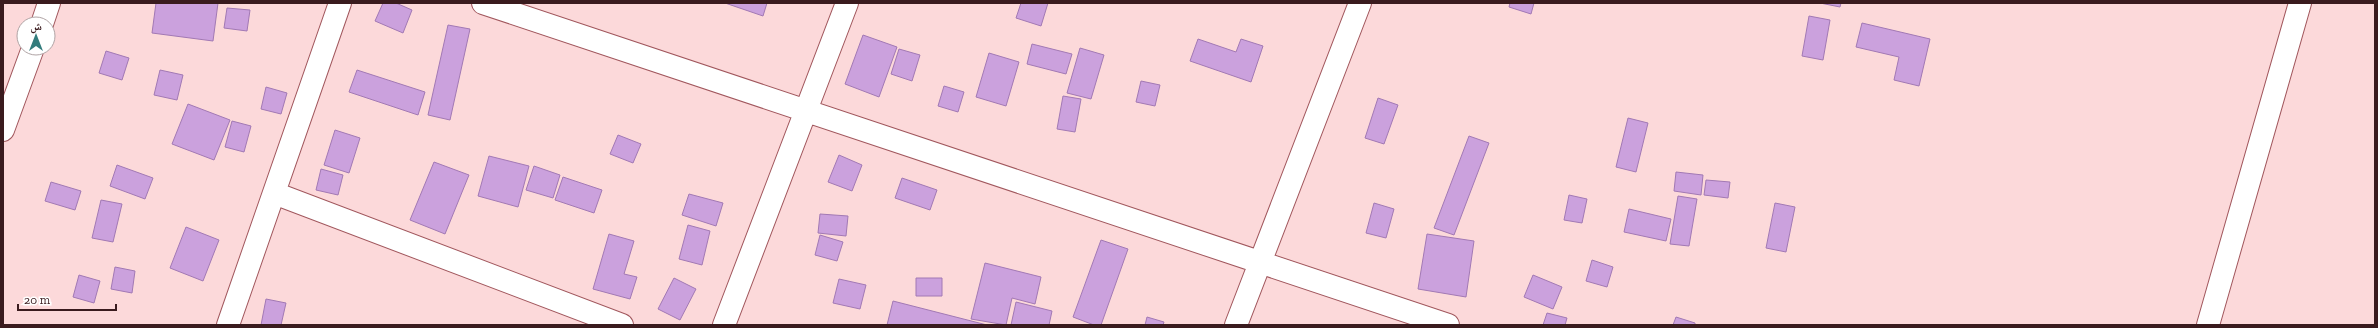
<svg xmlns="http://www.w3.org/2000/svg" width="2378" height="328" viewBox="0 0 2378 328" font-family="'Zilla Slab','Noto Naskh Arabic',serif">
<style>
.building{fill:#cba1dd;stroke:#a279b4}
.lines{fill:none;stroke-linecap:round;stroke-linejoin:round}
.minor-casing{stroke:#a1575d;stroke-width:24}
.minor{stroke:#fff;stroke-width:22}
</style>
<rect width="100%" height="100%" fill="#fcd9da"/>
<!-- building -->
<path class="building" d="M156 3H218L213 41 152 33Z
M383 3H396L412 10 403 33 375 21Z
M725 3H767L763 16Z
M1021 3H1048L1041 26 1016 18Z
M1510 3H1534L1531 14 1509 7Z
M1820 3H1841L1840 7Z
M227 8 250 10 247 31 224 28Z
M1809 16 1830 20 1823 60 1802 56Z
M1862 23 1930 39 1919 86 1894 80 1899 57 1856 47Z
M448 25 470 29 450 120 428 115Z
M863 35 897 47 879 97 845 84Z
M1198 39 1236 52 1241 39 1263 46 1251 82 1190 61Z
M1032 44 1072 54 1066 74 1027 64Z
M1080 48 1104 55 1091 99 1067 93Z
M899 49 920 55 912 81 891 74Z
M106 51 129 58 122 80 99 73Z
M989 53 1019 62 1006 106 976 97Z
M160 70 183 75 177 100 154 95Z
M357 70 425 92 418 115 349 92Z
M1141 81 1160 85 1155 106 1136 102Z
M944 86 964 92 958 112 938 106Z
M266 87 287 93 281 114 261 109Z
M1063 96 1081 99 1075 132 1057 129Z
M1378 98 1398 105 1384 144 1365 138Z
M188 104 230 120 214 160 172 144Z
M1628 118 1648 123 1636 172 1616 167Z
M232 121 251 126 244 152 225 147Z
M335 130 360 138 349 173 324 165Z
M618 135 641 144 633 163 610 154Z
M1469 136 1489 143 1454 235 1434 228Z
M839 155 862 165 852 191 828 182Z
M489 156 529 166 518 207 478 196Z
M434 162 469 175 445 234 410 220Z
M117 165 153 178 145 199 110 186Z
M534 166 560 175 553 198 526 190Z
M321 169 343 175 338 195 316 190Z
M1676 172 1703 175 1701 195 1674 191Z
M563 177 602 190 594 213 555 200Z
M902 178 937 190 930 210 895 198Z
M1706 180 1730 182 1728 198 1704 195Z
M51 182 81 191 75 210 45 201Z
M689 194 723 203 716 226 682 215Z
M1569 195 1587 199 1582 223 1564 220Z
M1678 196 1697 199 1689 246 1670 244Z
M101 200 122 204 113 242 92 238Z
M1374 203 1394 209 1386 238 1366 233Z
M1775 203 1795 207 1786 252 1766 248Z
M1629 209 1671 219 1666 241 1624 232Z
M820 214 848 216 846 236 818 233Z
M688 225 710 231 702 265 679 259Z
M186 227 219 240 203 281 170 268Z
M609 234 634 241 624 274 637 277 630 299 593 289Z
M1427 234 1474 241 1466 297 1418 289Z
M820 235 843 242 837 261 815 255Z
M1101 240 1128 249 1101 325H1094L1073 317Z
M1592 260 1613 267 1607 287 1586 281Z
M985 263 1041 277 1035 304 1012 298 1006 325 971 319Z
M115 267 135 271 132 293 111 289Z
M79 275 100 281 94 303 73 297Z
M1533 275 1562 287 1553 309 1524 297Z
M674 278 696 289 680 320 658 309Z
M916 278H942V296H916Z
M839 279 866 285 860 309 833 303Z
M266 299 286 303 281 325H261Z
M893 301 987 325H887Z
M1016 302 1052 311 1049 325H1011Z
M1547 313 1567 318 1565 325H1543Z
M1147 317 1164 322 1163 325H1145Z
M1676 317 1695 323V325H1673Z"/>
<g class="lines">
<defs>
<path id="minor" d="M483 3 1448 325
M42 24 49 3
M3 130 33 48
M274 193 622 325
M228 325 340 3
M724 325 847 3
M1236 325 1360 3
M2208 325 2300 3"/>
</defs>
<!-- minor casing -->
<use href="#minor" class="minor-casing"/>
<!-- minor -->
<use href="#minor" class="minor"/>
</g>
<!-- border -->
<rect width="2378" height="328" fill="none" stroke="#3a1b1e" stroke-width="8"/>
<!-- north arrow -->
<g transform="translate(36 36)"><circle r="19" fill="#ffffff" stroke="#b0a4a5"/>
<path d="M0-3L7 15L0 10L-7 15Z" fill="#337c7c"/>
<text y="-6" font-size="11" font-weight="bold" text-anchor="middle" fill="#3a1b1e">ش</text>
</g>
<!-- scale -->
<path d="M18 304v6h98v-6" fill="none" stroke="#3a1b1e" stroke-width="2"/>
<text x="24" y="304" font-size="12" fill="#3a1b1e" stroke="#ffffff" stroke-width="3" paint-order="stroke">20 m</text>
</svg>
